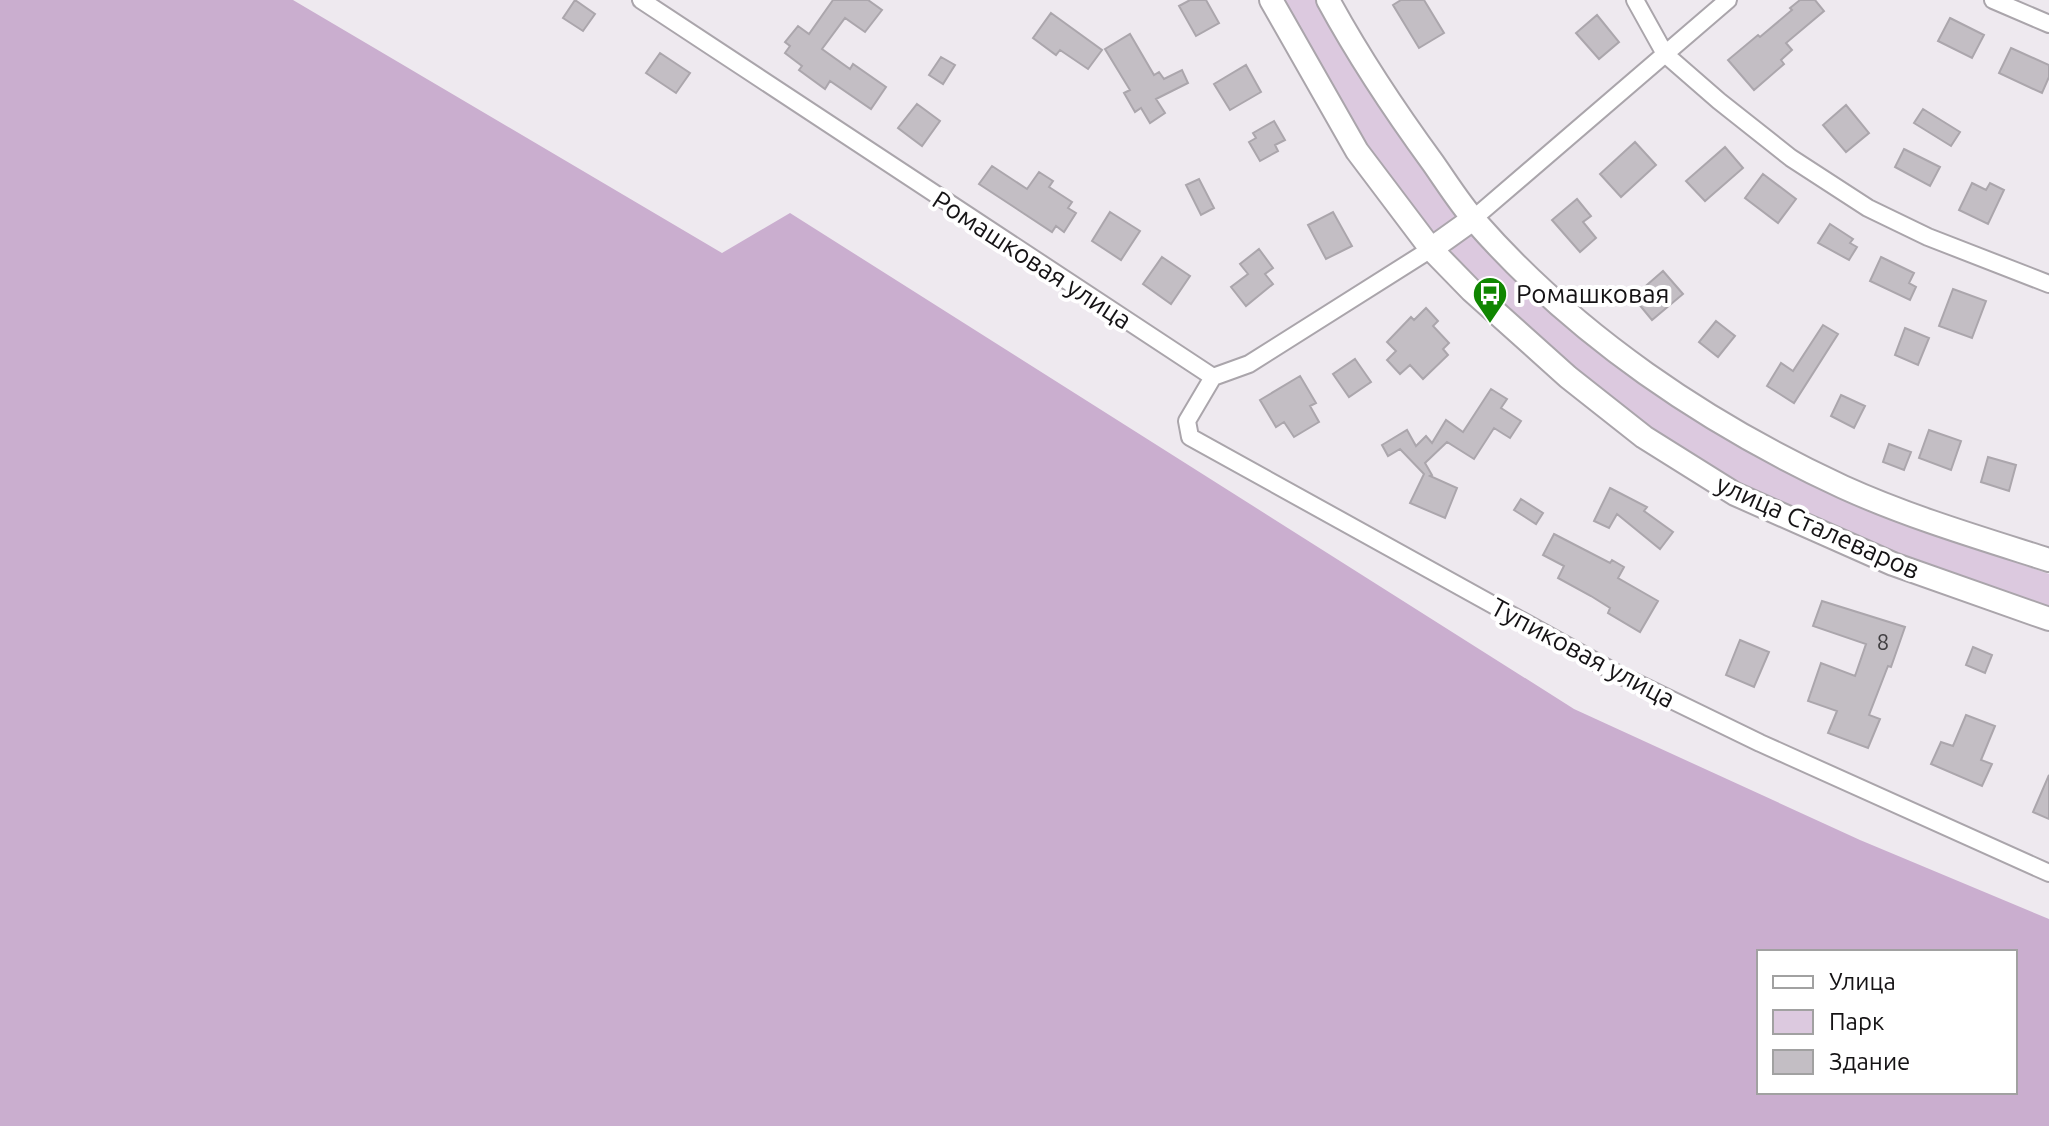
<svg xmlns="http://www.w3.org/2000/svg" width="2049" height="1126" viewBox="0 0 2049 1126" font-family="Ubuntu,sans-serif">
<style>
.green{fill:#dcc9df}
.forest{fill:#caaecf;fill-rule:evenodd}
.building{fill:#c3bec4;stroke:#aba6ac;stroke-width:2}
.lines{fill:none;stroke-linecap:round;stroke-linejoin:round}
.minor-casing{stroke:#aaa5ab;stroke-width:20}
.secondary-casing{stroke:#aaa5ab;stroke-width:26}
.minor{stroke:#fff;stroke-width:16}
.secondary{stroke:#fff;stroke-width:22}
.labels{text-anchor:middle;stroke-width:8;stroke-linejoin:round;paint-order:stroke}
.number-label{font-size:22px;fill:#403e41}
.street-label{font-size:26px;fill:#151315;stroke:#fff}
.poi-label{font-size:26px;fill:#151315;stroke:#fff;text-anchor:start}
</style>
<rect width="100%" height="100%" fill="#eee9ef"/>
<!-- green -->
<path class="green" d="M1281 0H1319C1354 60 1388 123 1429 179 1440 193 1458 207 1458 225L1442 236C1401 223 1306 44 1281 0Z
M1465 234 1474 235 1645 385 1733 444 1802 480 1876 513 2049 574V608C1907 561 1745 504 1625 413 1605 398 1586 378 1566 361 1527 326 1488 291 1451 253L1452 246Z"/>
<!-- forest -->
<path class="forest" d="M0 0H293L722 253 790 213 1574 709 1860 840 2049 919V1126H0ZM1759 952H2015V1092H1759Z"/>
<!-- building -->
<path class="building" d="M575 0 595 14 583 31 563 18Z
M833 0H868L882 10 865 32 845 18 822 49 850 69 853 64 886 87 871 109 830 81 825 89 799 70 802 66 785 53 790 46 785 42 798 26 809 34Z
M1190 0H1206L1219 23 1196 36 1179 6Z
M1401 0H1424L1444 33 1419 48 1393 5Z
M1800 0H1815L1824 11 1786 43 1792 50 1781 60 1784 64 1754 90 1728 60 1758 35 1760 37 1792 10 1790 8Z
M1051 13 1102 50 1088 69 1060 50 1056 55 1033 38Z
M1597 15 1619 42 1599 59 1576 33Z
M1950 18 1984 35 1972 58 1938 41Z
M1130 34 1154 75 1159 72 1164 79 1182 70 1188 83 1156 99 1165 113 1150 123 1141 108 1135 112 1124 93 1130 90 1105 49Z
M2011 48 2049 65V77L2042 93 1999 73Z
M660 53 690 73 676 93 646 73Z
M941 57 955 65 943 84 929 75Z
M1246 65 1261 92 1230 110 1214 84Z
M917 104 940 121 922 146 898 128Z
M1846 105 1869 133 1846 152 1823 125Z
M1923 109 1960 132 1951 146 1914 123Z
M1274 121 1285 140 1275 145 1278 151 1260 161 1249 142 1256 138 1253 133Z
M1635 142 1656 165 1621 197 1600 174Z
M1725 147 1743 168 1705 201 1686 181Z
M1904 149 1940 167 1930 186 1895 167Z
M992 166 1027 189 1039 172 1053 181 1049 187 1072 202 1068 208 1076 213 1064 232 1056 226 1052 232 979 184Z
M1763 174 1796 199 1778 223 1745 198Z
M1199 179 1214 208 1201 215 1186 185Z
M1972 183 1986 190 1990 183 2004 190 1988 224 1959 210Z
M1577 199 1591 216 1583 222 1596 238 1580 252 1552 220Z
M1110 212 1140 231 1121 260 1092 241Z
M1333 212 1352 246 1326 259 1308 225Z
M1830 224 1853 239 1850 243 1857 247 1849 260 1818 243Z
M1259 249 1273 268 1265 274 1273 284 1246 306 1231 287 1248 274 1240 264Z
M1162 257 1190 276 1171 304 1143 284Z
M1881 257 1914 273 1909 283 1916 287 1910 300 1870 281Z
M1663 271 1683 294 1652 320 1633 297Z
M1953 289 1986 301 1972 338 1939 326Z
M1426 308 1438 321 1433 326 1449 343 1443 349 1448 355 1423 379 1410 365 1400 374 1387 360 1396 351 1387 342 1411 317 1414 320Z
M1716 321 1735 336 1718 357 1699 342Z
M1823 325 1838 334 1794 403 1767 386 1781 363 1793 371Z
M1905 328 1929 338 1918 365 1895 355Z
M1355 359 1371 382 1349 397 1333 374Z
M1300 376 1316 403 1310 406 1319 422 1294 437 1284 422 1276 427 1260 400Z
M1491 389 1507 399 1501 408 1521 421 1510 438 1494 428 1474 459 1447 442 1425 463 1432 475 1430 476 1457 488 1445 518 1410 503 1424 474 1400 449 1388 456 1382 445 1407 430 1416 446 1426 436 1432 443 1446 420 1463 432Z
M1841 395 1865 406 1854 428 1831 416Z
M1929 430 1961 441 1951 470 1919 458Z
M1889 444 1911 452 1904 470 1883 462Z
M1988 457 2016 465 2009 491 1981 482Z
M1610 488 1647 507 1644 511 1673 532 1660 549 1617 514 1609 528 1594 521Z
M1521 499 1543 513 1536 524 1514 510Z
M1554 534 1610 563 1612 560 1624 567 1618 578 1658 601 1640 632 1608 613 1610 608 1591 596 1558 578 1564 566 1543 555Z
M1822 601 1905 627 1891 667 1888 666 1869 715 1880 719 1868 748 1828 733 1837 711 1808 701 1821 663 1855 676 1866 644 1813 626Z
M1740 640 1769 652 1754 687 1726 675Z
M1973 647 1992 655 1985 673 1966 665Z
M1966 715 1995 726 1981 760 1992 764 1982 786 1931 764 1941 742 1953 746Z
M2049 775V819L2033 812Z"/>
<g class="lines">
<defs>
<path id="minor" d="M641 0 1213 377
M1635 0 1665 54 1719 101 1791 158 1868 208 1928 237 2049 284
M1993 0 2049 24
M1473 219 1728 0
M1213 377 1187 421 1190 437 1616 673 1760 743 2049 873
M1213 377 1249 364 1431 249"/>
<path id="secondary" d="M1271 0 1357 151 1431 249 1471 290 1568 377 1644 437 1735 494 1893 564 2049 619
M1328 0C1359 57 1395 111 1433 163 1447 183 1460 204 1476 222 1576 336 1707 424 1843 487 1909 517 1980 538 2049 560
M1431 249 1473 219"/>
</defs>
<!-- minor casing -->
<use href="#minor" class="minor-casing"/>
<!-- secondary casing -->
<use href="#secondary" class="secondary-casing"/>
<!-- minor -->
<use href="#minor" class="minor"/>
<!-- secondary -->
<use href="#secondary" class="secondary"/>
</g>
<!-- icons -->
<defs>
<symbol id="bus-pin" viewBox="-11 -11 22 30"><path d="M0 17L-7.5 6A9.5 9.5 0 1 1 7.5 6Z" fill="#108601" stroke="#fff"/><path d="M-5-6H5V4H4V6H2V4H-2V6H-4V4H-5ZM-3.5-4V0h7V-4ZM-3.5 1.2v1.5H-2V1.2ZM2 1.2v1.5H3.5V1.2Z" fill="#fff"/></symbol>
</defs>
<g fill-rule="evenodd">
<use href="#bus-pin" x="1470" y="274" width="40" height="54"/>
</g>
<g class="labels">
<!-- number labels -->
<g class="number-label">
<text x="1883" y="650">8</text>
</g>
<!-- street labels -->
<g class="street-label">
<text transform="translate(1032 260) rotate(33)" y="9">Ромашковая улица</text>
<text transform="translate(1818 527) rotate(24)" y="9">улица Сталеваров</text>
<text transform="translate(1583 653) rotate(28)" y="9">Тупиковая улица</text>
</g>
<!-- poi labels -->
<g class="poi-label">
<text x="1516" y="303">Ромашковая</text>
</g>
</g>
<!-- legend -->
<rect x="1757" y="950" width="260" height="144" fill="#ffffff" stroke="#a1a1a1" stroke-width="2"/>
<rect x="1773" y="976" width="40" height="12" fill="#ffffff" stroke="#a1a1a1" stroke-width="2"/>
<text x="1829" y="990" font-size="24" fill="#151315">Улица</text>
<rect x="1773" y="1010" width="40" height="24" fill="#dcc9df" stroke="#a1a1a1" stroke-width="2"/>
<text x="1829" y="1030" font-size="24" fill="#151315">Парк</text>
<rect x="1773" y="1050" width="40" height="24" fill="#c3bec4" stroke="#a1a1a1" stroke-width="2"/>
<text x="1829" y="1070" font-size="24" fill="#151315">Здание</text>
</svg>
